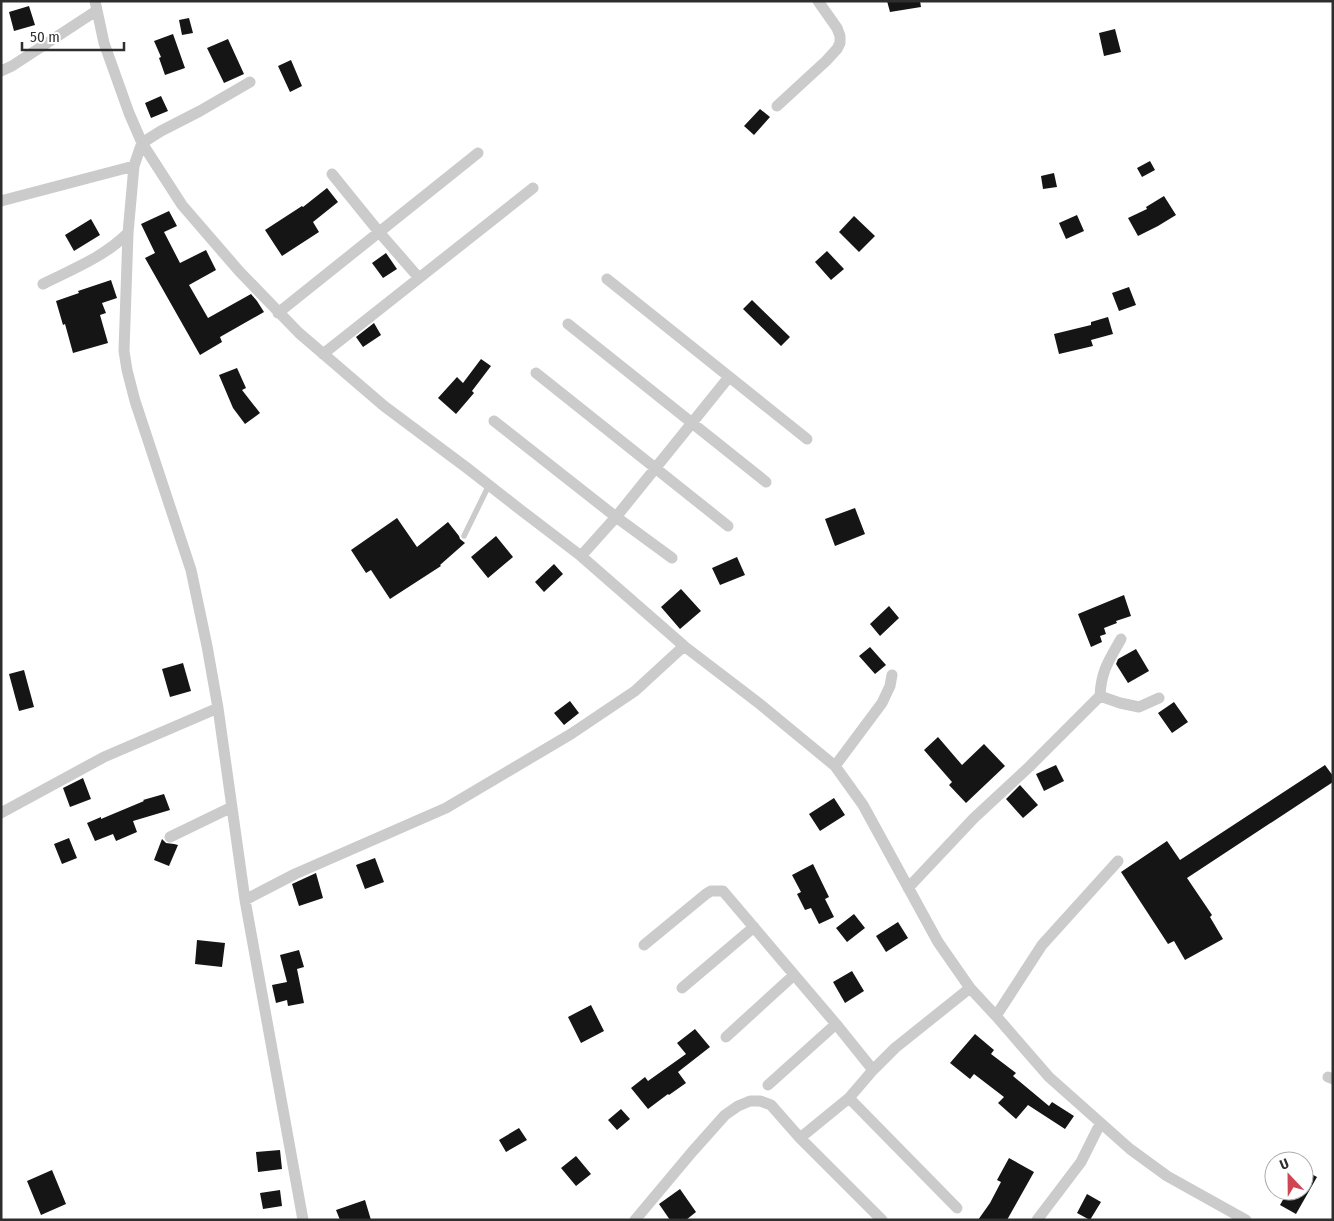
<svg xmlns="http://www.w3.org/2000/svg" width="1334" height="1221" viewBox="0 0 1334 1221" font-family="'Fira Sans Condensed',sans-serif">
<style>
.building{fill:#151515}
.lines{fill:none;stroke-linecap:round;stroke-linejoin:round}
.service{stroke:#cbcbcb;stroke-width:5.5}
.minor{stroke:#cbcbcb;stroke-width:11}
</style>
<rect width="100%" height="100%" fill="#fff"/>
<!-- building -->
<path class="building" d="M887 1H920L921 7 890 12Z
M29 6 35 25 14 31 9 12Z
M189 18 193 33 182 35 179 20Z
M1115 29 1121 52 1104 56 1099 33Z
M173 34 185 68 165 75 159 58 161 57 154 41Z
M228 39 244 74 224 83 207 48Z
M291 60 302 86 290 92 278 66Z
M161 96 168 111 151 118 145 103Z
M760 109 770 117 754 135 744 126Z
M1150 161 1155 170 1142 177 1137 168Z
M1054 173 1057 187 1043 189 1041 176Z
M327 188 338 202 313 222 319 232 282 256 265 230 302 206 303 207Z
M1164 196 1176 215 1158 226 1138 236 1128 218 1147 209 1146 207Z
M169 211 177 226 164 232 180 263 206 250 216 270 189 285 208 318 251 294 257 301 264 312 220 337 222 342 200 355 145 258 155 253 141 224Z
M1077 215 1084 231 1066 239 1059 223Z
M854 216 875 236 859 252 839 232Z
M91 219 100 235 74 251 65 235Z
M827 251 844 269 831 280 815 262Z
M386 253 397 269 383 278 372 263Z
M111 280 117 298 102 303 106 313 100 315 108 343 73 353 65 324 63 325 56 301 79 293 78 291Z
M1129 287 1136 305 1119 311 1112 293Z
M752 300 790 337 781 346 743 309Z
M1108 317 1113 334 1091 340 1093 346 1059 354 1054 334 1091 325V322Z
M374 323 381 335 363 347 356 337Z
M481 359 491 366 472 391 474 393 456 414 438 398 457 377 463 383Z
M237 368 246 388 242 390 260 413 245 424 233 408 219 375Z
M855 508 865 534 835 546 825 519Z
M397 518 417 547 448 522 459 536 460 539 465 543 440 565 441 566 390 599 371 570 366 573 351 550Z
M496 536 513 557 488 578 471 557Z
M737 557 745 575 720 585 712 568Z
M554 564 563 574 544 592 535 582Z
M681 589 701 611 680 629 661 607Z
M1124 595 1131 616 1116 621 1117 623 1104 628 1106 634 1100 636 1102 642 1091 647 1078 614Z
M889 606 899 618 880 636 870 624Z
M870 647 886 665 875 674 859 656Z
M1136 649 1149 671 1128 683 1116 664 1118 659Z
M183 663 191 691 170 697 162 669Z
M24 670 34 707 19 711 9 674Z
M570 701 579 713 564 725 554 713Z
M1174 702 1188 722 1172 733 1158 713Z
M938 737 962 765 984 744 1005 766 966 803 949 785 952 782 924 750Z
M1056 765 1064 781 1044 791 1036 774Z
M1325 765 1333 776V782L1187 878 1212 915 1210 917 1223 939 1185 960 1174 941 1168 944 1121 872 1167 841 1180 860Z
M83 778 91 799 70 807 63 788Z
M1020 785 1038 805 1023 818 1006 799Z
M164 794 170 810 133 821 137 832 116 841 113 834 95 841 87 823 101 817V819L144 801 143 800Z
M834 798 845 815 820 831 809 814Z
M69 838 77 858 62 864 54 844Z
M162 839 166 843 174 844 178 845 169 866 154 860Z
M375 858 384 882 365 889 356 865Z
M813 864 829 897 825 899 834 917 819 924 811 908 805 910 797 894 801 892 792 875Z
M316 873 323 898 299 906 292 884Z
M854 914 865 928 847 942 836 928Z
M898 922 908 938 886 952 876 936Z
M197 940 225 943 222 967 195 964Z
M299 950 304 967 297 969 304 1003 288 1006 287 1000 276 1003 272 985 287 982 280 955Z
M852 971 864 991 845 1003 833 982Z
M591 1005 604 1031 581 1043 568 1017Z
M695 1029 710 1047 678 1072 686 1083 669 1095 668 1094 648 1109 631 1088 645 1077 648 1081 686 1054 677 1043Z
M975 1034 994 1050 991 1054 1016 1073 1013 1076 1049 1106 1052 1102 1074 1116 1065 1129 1028 1105 1016 1119 998 1103 1004 1097 974 1074 970 1079 950 1063Z
M621 1109 630 1119 617 1130 608 1120Z
M519 1128 527 1140 506 1152 499 1140Z
M280 1150 282 1169 258 1172 256 1152Z
M576 1156 591 1174 576 1186 561 1168Z
M1009 1158 1034 1172 1007 1220H978L990 1203 1001 1182 997 1180Z
M52 1170 66 1204 41 1215 27 1181Z
M1304 1170 1317 1177 1296 1214 1280 1205 1288 1191H1304Z
M680 1189 696 1212 686 1220H670L659 1204Z
M280 1190 282 1206 263 1209 260 1193Z
M1087 1194 1101 1202 1090 1220 1077 1213Z
M365 1200 371 1220H340L336 1210Z"/>
<g class="lines">
<!-- service -->
<path class="service" d="M464 536 489 485"/>
<!-- minor -->
<path class="minor" d="M95 1 104 43 129 113 142 143 182 205 239 271 299 333 384 406 467 468 522 511 581 556 684 646 761 705 835 766 863 805 938 942 970 988 996 1016 1049 1077 1130 1149 1167 1176 1246 1220
M1 71 12 66 96 11
M250 82 200 111 161 131 142 143 139 151 134 166 128 233 124 351 127 370 135 401 191 570 207 646 218 708 245 900 303 1220
M777 106 826 61 837 49 840 43V36L837 28 818 1
M332 174 379 232 419 278
M1 201 134 166
M607 279 807 439
M43 284C73 269 104 257 128 233
M278 313 478 153
M568 324 766 482
M323 354 533 188
M536 373 728 526
M494 421 616 517 672 558
M581 556 616 517 729 377
M1100 696 1120 703 1139 707 1159 698
M835 766 882 703 890 686 892 675
M1 813 104 757 218 708
M170 837 232 807
M908 888 974 818 1029 767 1100 696C1101 671 1109 660 1121 639
M245 900 295 874 446 808 571 734 635 691 684 646
M644 945 706 894 711 891H723L836 1024 873 1070
M682 988 754 927
M996 1016 1042 945 1118 861
M726 1037 794 975
M1328 1077 1333 1079
M768 1085 836 1024
M849 1098 957 1208
M800 1138 849 1098 873 1070 895 1048 970 988
M635 1220 692 1152 725 1115 738 1106 750 1101H760L771 1105 800 1138 882 1220
M1037 1220 1081 1162 1100 1124"/>
</g>
<!-- border -->
<rect width="1334" height="1221" fill="none" stroke="#2e2e2e" stroke-width="5"/>
<!-- north arrow -->
<g transform="translate(1289 1176) rotate(338)"><circle r="24" fill="#ffffff" stroke="#ababab"/>
<path d="M0-4L9 19L0 12L-9 19Z" fill="#ce4651"/>
<text y="-8" font-size="14" font-weight="bold" text-anchor="middle" fill="#2e2e2e">U</text>
</g>
<!-- scale -->
<path d="M22 42v8h102v-8" fill="none" stroke="#2e2e2e" stroke-width="2.5"/>
<text x="30" y="42" font-size="15" fill="#2e2e2e" stroke="#ffffff" stroke-width="4" paint-order="stroke">50 m</text>
</svg>
